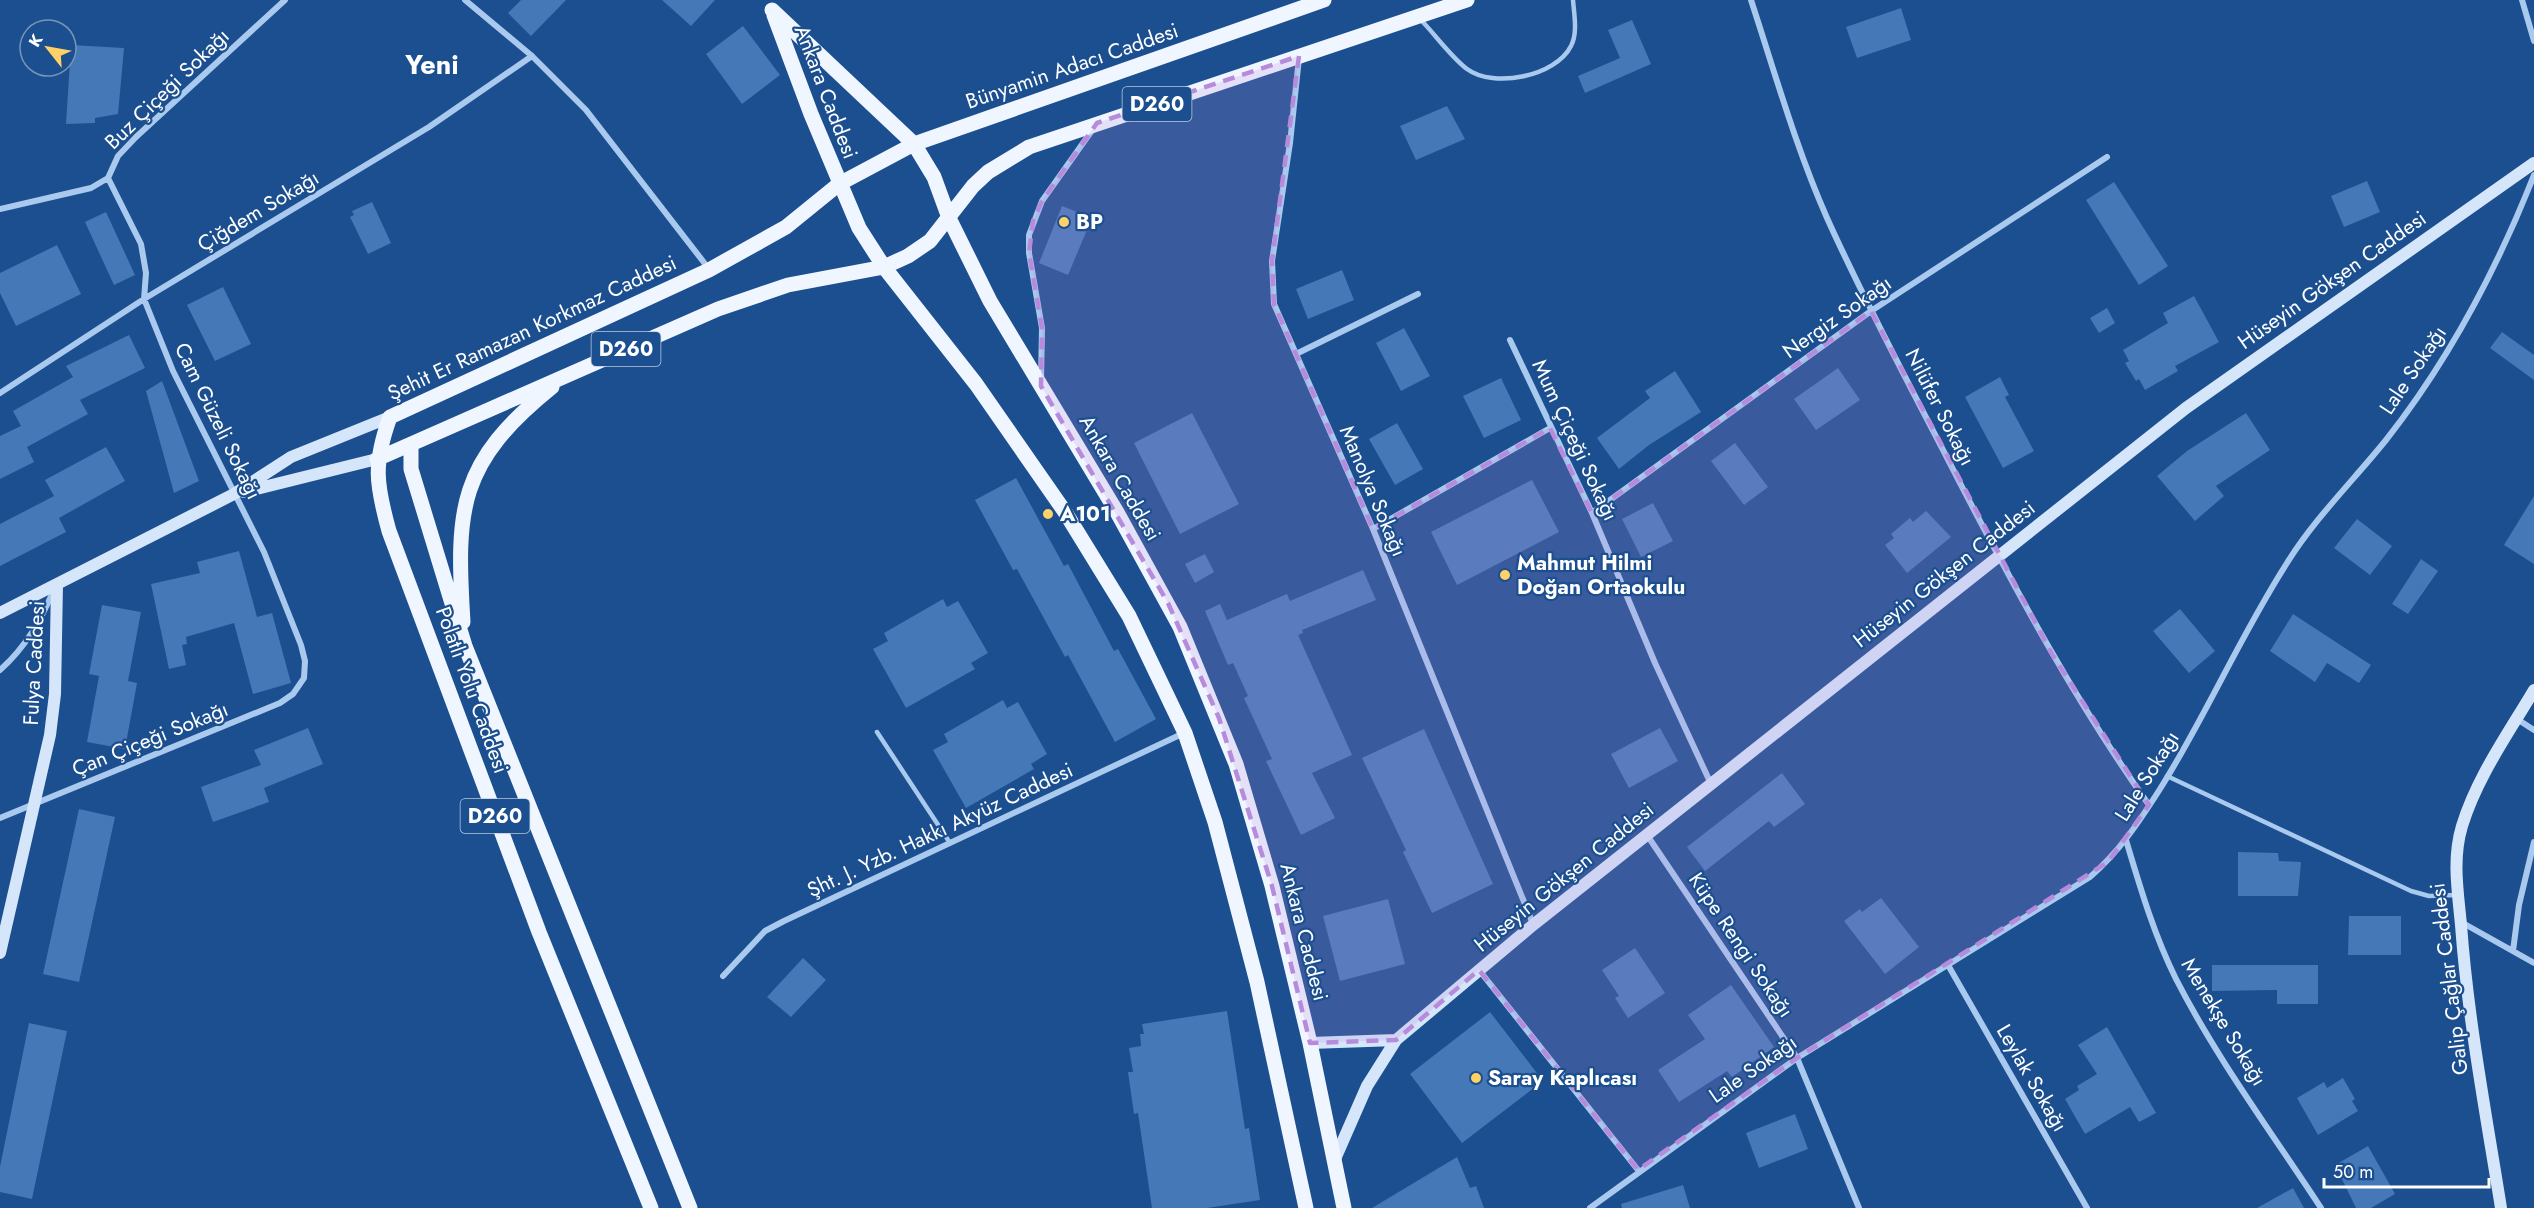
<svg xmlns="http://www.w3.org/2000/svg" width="2534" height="1208" viewBox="0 0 2534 1208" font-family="Jost,sans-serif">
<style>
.building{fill:#4478b7}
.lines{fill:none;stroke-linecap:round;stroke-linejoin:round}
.lane{stroke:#a9c9ee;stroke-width:4.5}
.street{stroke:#a9c9ee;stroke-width:6}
.secondary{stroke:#d6e6fa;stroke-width:12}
.primary{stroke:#f0f6ff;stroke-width:15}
.marked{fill:#b68bdc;fill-opacity:0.2;stroke:#b68bdc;stroke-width:4.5;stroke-dasharray:12 8;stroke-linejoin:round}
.poi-dot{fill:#ffd166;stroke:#1b4f8f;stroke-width:2}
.labels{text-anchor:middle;stroke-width:4.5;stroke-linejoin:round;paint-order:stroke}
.shield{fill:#1b4f8f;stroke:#bbcadd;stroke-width:1.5}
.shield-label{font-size:20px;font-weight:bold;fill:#fff}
.street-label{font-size:21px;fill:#fff;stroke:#1b4f8f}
.poi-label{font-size:21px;font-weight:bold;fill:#fff;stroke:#1b4f8f;text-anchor:start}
.district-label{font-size:27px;font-weight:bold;fill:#fff;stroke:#1b4f8f}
</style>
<rect width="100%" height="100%" fill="#1b4f8f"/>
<!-- building -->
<path class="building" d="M521 0H566L531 36 508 13Z
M662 0H715L691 26Z
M1901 8 1911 40 1857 58 1846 27Z
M1632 20 1651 64 1585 93 1578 76 1620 58 1608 30Z
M743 26 780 75 742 104 706 54Z
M71 45 124 48 118 114 95 118V123L66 124Z
M1447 106 1465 139 1416 160 1400 126Z
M2367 181 2380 212 2344 227 2331 196Z
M2114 182 2168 266 2139 285 2086 200Z
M372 202 391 243 368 254 350 217 354 215 352 211Z
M1062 206 1092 218 1068 275 1039 263Z
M106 212 135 275 114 285 85 222Z
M57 245 81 294 16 326 0 293V273Z
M1342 270 1354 300 1308 319 1296 289Z
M223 287 251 344 215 361 187 305Z
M2194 296 2219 342 2175 366 2178 371 2145 390 2139 379 2136 381 2125 363 2129 361 2123 350 2168 323 2163 313Z
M2107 308 2115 323 2099 333 2090 318Z
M1404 328 1430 376 1401 391 1376 343Z
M2502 332 2534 355V380L2490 348Z
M129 335 145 368 80 400 88 414 27 447 34 462 0 479V436L21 426 13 411 73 377 66 366Z
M1838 368 1860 400 1816 430 1794 399Z
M1675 371 1701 412 1649 445 1619 469 1597 438 1650 398 1645 391Z
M2000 377 2009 395 2005 397 2034 451 2003 468 1965 397Z
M1501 378 1521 420 1484 438 1463 396Z
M162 381 199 481 174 493 146 391Z
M1192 413 1239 504 1180 534 1134 443Z
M2246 413 2270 450 2216 486 2224 496 2195 521 2157 476 2187 451Z
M1397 423 1423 469 1395 485 1369 439Z
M1735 443 1768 487 1744 505 1711 461Z
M106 447 125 481 59 518 66 532 0 566V524L54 496 45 480Z
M1016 478 1064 566 1068 564 1114 651 1118 649 1156 719 1115 742 1068 655 1065 657 1017 569 1013 570 975 500Z
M1532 480 1559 532 1457 585 1431 532Z
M2534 496V564L2504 545Z
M1653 503 1673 541 1641 557 1622 519Z
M1926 511 1951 537 1907 573 1885 545 1894 538 1891 534 1910 518 1913 522Z
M2357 519 2392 546 2370 575 2334 548Z
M239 551 257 617 272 613 291 683 253 694 234 623 186 637 187 644 182 645 186 665 169 669 151 584 200 573 197 562Z
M1205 554 1214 572 1195 583 1185 564Z
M2421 559 2438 571 2408 614 2392 604Z
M1363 570 1376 600 1302 630 1303 633 1298 635 1352 755 1312 773 1335 818 1301 835 1266 761 1272 759 1244 698 1248 696 1233 663 1228 665 1205 611 1220 604 1227 620 1287 594 1290 601Z
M943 599 947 607 958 601 988 653 971 663 975 669 906 708 873 649 888 641 884 633Z
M102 605 141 612 128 681 137 683 125 749 87 742 99 676 89 674Z
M2180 609 2215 651 2189 673 2153 631Z
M2293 614 2371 665 2359 683 2327 663 2315 682 2270 651Z
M1003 700 1007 708 1018 702 1047 754 1031 764 1034 769 966 808 933 750 948 742 944 734Z
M308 728 323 764 264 788 269 802 213 822 201 787 261 765 254 750Z
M1660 728 1678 761 1629 788 1611 754Z
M1424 729 1493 884 1432 913 1403 852 1406 850 1362 758Z
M1782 773 1805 804 1774 827 1769 821 1705 871 1687 847Z
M79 809 115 817 79 982 43 974Z
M2238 852 2278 853 2279 861 2301 862 2298 896H2238Z
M1881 898 1919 947 1885 974 1844 921 1860 909 1862 912Z
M1388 899 1405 964 1340 981 1323 916Z
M2349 916H2401V955H2348Z
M1635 948 1665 993 1628 1018 1615 998 1619 996 1602 970Z
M803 958 826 980 791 1017 767 997Z
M2212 965H2318V1004H2277V990L2212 991Z
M1731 985 1774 1047 1732 1077 1727 1071 1679 1102 1658 1070 1705 1039 1688 1015Z
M1227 1011 1245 1129 1249 1128 1260 1200 1207 1208H1152L1138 1113 1134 1114 1128 1072H1133L1129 1048 1141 1046 1140 1034H1144L1142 1024Z
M1490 1012 1543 1081 1462 1143 1410 1074Z
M29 1023 67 1031 32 1199 0 1192V1167Z
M2107 1027 2156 1113 2139 1122 2130 1107 2085 1134 2065 1099 2079 1090 2077 1086 2097 1074 2078 1045Z
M2343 1078 2355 1099 2352 1101 2358 1111 2318 1135 2297 1098 2324 1082 2327 1088Z
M1795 1114 1808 1149 1759 1168 1746 1133Z
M2368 1146 2395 1194 2371 1208H2356L2335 1165Z
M1457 1157 1470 1188 1476 1186 1484 1208H1372Z
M1683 1185 1690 1208H1622L1621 1204Z
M2293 1188 2304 1208H2257Z"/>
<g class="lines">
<!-- lane -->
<path class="lane" d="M1419 18C1435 34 1450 56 1467 69 1494 89 1556 76 1571 46 1578 33 1574 14 1573 0
M877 732 950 843
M2167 776 2411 891 2429 896 2456 895"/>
<!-- street -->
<path class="street" d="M465 0 532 56 586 110 709 269
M1751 0C1775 73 1796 148 1827 218 1868 309 1916 397 1961 485 2019 596 2077 704 2149 805
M2522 0 2534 41
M1299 58 1290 143 1272 261 1274 304 1373 529 1533 924
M0 209 91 188 108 178 118 156 136 137 285 0
M1510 340 1592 513 1655 663 1711 784
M1296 354 1418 294
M1041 380 1042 328 1029 253V235L1042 201 1093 129
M0 393 144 299 429 127 532 56
M1592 513 1871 311 2107 157
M1373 529 1550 428
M0 670C26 647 40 621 54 590
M2517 719 2534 730
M0 818 280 703 293 694 304 678 305 661 301 645 264 552 173 371 144 299 146 273 141 244 108 178
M1647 835 1797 1058 1859 1208
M2126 840C2140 887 2154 935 2176 979 2217 1059 2272 1133 2321 1208
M2461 922 2534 963
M2513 951 2519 905 2534 842
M1948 965 2087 1208
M1479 970 1638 1170
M723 976 765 931 784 921 1184 733
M1590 1208 1797 1058 2090 877C2119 852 2139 822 2160 789 2206 716 2240 636 2287 563 2315 518 2353 481 2386 440 2449 360 2497 269 2534 175"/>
<!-- secondary -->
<path class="secondary" d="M244 492 377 459
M0 613 234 494 291 457 390 417
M0 953 50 735 55 694 57 584
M1310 1043 1396 1040
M1335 1159 1367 1086 1396 1040 1533 925 2186 408 2534 163
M2501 1208C2486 1114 2468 1020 2461 925 2458 892 2452 859 2462 826 2477 777 2508 734 2534 690"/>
<!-- primary -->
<path class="primary" d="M772 10 914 144 934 177 949 218 990 301 1118 514 1180 627 1236 764 1272 886 1310 1043 1344 1208
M774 15 811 114 859 228 884 267 976 384 1065 512 1129 616 1185 733 1215 822 1257 982 1306 1208
M411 444V469L465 646 690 1208
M377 459 718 309 788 285 884 267 908 256 930 241 973 186 988 172 1029 147 1467 0
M463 622C456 508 458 463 552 387
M651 1208 539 932 389 531C376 484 373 464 390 417L709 270 786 227 839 184 914 144 1324 0"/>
</g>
<!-- marked area -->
<path class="marked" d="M1299 56 1272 261 1274 304 1373 529 1550 428 1592 513 1871 311 2052 654 2149 805 2108 862 1797 1058 1638 1170 1479 970 1396 1040 1310 1043 1272 886 1219 718 1168 603 1041 386 1042 328 1029 253 1033 221 1042 201 1097 123Z"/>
<!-- markers -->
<g class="poi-dot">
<circle cx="1064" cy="222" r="6"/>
<circle cx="1048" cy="514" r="6"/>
<circle cx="1505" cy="575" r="6"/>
<circle cx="1476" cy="1078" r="6"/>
</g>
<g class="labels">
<!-- shield labels -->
<g class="shield">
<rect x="1122.5" y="87" width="69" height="34" rx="4.5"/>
<rect x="591.5" y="332" width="69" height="34" rx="4.5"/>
<rect x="460.5" y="799" width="69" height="34" rx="4.5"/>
</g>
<g class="shield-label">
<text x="1157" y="111">D260</text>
<text x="626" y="356">D260</text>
<text x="495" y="823">D260</text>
</g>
<!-- street labels -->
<g class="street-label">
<text transform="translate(1072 66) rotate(-19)" y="7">Bünyamin Adacı Caddesi</text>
<text transform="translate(167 89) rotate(-44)" y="7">Buz Çiçeği Sokağı</text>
<text transform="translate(826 92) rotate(69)" y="7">Ankara Caddesi</text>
<text transform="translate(258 211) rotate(-31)" y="7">Çiğdem Sokağı</text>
<text transform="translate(2332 280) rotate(-35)" y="7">Hüseyin Gökşen Caddesi</text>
<text transform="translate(1837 317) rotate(-35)" y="7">Nergiz Sokağı</text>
<text transform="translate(532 328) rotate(-25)" y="7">Şehit Er Ramazan Korkmaz Caddesi</text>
<text transform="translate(2413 370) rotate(-56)" y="7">Lale Sokağı</text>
<text transform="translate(1940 407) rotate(63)" y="7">Nilüfer Sokağı</text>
<text transform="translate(218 421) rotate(64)" y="7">Cam Güzeli Sokağı</text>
<text transform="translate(1575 440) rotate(65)" y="7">Mum Çiçeği Sokağı</text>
<text transform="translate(1120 478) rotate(60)" y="7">Ankara Caddesi</text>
<text transform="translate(1373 491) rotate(67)" y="7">Manolya Sokağı</text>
<text transform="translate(1944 574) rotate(-38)" y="7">Hüseyin Gökşen Caddesi</text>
<text transform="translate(34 663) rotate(-87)" y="7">Fulya Caddesi</text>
<text transform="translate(472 690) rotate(70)" y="7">Polatlı Yolu Caddesi</text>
<text transform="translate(150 739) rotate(-22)" y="7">Çan Çiçeği Sokağı</text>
<text transform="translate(2147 776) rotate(-58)" y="7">Lale Sokağı</text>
<text transform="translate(940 830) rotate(-25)" y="7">Şht. J. Yzb. Hakkı Akyüz Caddesi</text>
<text transform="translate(1564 877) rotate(-39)" y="7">Hüseyin Gökşen Caddesi</text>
<text transform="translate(1304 932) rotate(76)" y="7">Ankara Caddesi</text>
<text transform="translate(1741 945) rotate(56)" y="7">Küpe Rengi Sokağı</text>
<text transform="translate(2449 979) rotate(-97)" y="7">Galip Çağlar Caddesi</text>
<text transform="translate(2224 1022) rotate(59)" y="7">Menekşe Sokağı</text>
<text transform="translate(1753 1069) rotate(-35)" y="7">Lale Sokağı</text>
<text transform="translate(2032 1078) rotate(60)" y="7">Leylak Sokağı</text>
</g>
<!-- poi labels -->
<g class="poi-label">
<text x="1076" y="229">BP</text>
<text x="1060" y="521">A101</text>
<text x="1517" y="570">Mahmut Hilmi<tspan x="1517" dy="24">Doğan Ortaokulu</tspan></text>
<text x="1488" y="1085">Saray Kaplıcası</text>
</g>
<!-- district labels -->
<g class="district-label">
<text x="432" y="74">Yeni</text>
</g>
</g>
<!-- north arrow -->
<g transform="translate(48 48) rotate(301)"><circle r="28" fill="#1b4f8f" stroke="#7695bc" stroke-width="1.5"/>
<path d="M0-4.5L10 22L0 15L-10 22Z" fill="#ffd166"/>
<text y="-9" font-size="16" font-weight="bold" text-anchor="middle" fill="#ffffff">K</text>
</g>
<!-- scale -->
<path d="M2324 1178v9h165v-9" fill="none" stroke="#ffffff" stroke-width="3"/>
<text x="2333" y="1178" font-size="18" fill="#ffffff" stroke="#1b4f8f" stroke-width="4.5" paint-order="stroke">50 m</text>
</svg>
